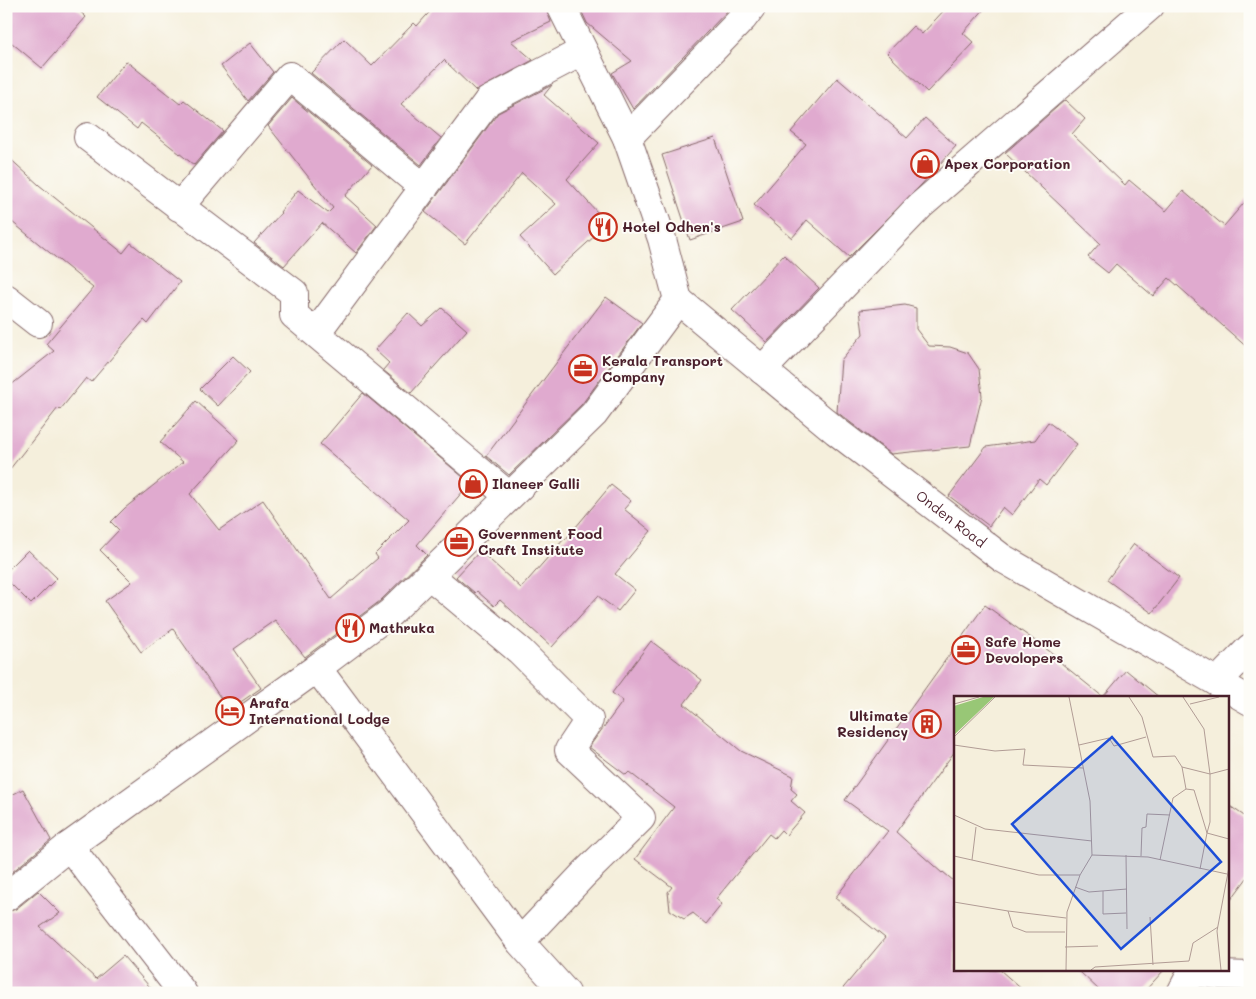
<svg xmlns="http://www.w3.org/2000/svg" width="1256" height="999" viewBox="0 0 1256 999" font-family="Mali,sans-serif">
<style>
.building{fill:#e0aacf}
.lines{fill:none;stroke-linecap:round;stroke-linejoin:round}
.street-casing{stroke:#866869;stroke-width:30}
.secondary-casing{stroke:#866869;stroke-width:30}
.street{stroke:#fff;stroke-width:28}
.secondary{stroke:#fff;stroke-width:28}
.labels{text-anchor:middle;stroke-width:4;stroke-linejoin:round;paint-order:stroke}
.poi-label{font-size:14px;font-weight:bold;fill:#4a1f2b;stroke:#fdfcf7;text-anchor:start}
.street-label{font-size:14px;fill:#4a1f2b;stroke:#fdfcf7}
.inset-road{fill:none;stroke:#b19c95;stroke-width:1}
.view{fill:#1d4ed8;fill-opacity:0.15;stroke:#1d4ed8;stroke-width:2.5}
.inset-edge{fill:none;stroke:#4a1f2b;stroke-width:2.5}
</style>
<rect width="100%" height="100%" fill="#fdfcf7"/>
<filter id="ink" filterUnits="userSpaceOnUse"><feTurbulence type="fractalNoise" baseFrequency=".02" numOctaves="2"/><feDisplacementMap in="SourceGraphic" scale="10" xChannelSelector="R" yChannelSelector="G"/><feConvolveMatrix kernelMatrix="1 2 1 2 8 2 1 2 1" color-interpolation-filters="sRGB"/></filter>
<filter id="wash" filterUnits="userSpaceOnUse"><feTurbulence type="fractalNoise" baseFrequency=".0096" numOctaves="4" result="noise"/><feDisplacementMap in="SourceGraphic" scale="20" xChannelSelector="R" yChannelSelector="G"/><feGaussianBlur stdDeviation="1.12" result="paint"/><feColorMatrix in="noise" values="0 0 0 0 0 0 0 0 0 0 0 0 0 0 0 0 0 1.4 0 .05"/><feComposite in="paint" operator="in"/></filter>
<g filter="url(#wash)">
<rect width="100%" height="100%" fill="#f5efdc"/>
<g id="blocks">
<!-- building -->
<path class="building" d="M13 6H74L86 17 42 68 6 38V15Z
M435 6H545L551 22 511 41 533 60 476 91 444 60 401 104 441 138 421 165 311 73 344 39 372 66 414 23 417 26Z
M579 6H732L633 109 612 73 632 61 587 23Z
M948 6H987L963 33 974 43 927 92 887 53 913 26 922 34Z
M250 43 273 72 248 101 221 66Z
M126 61 180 104 184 100 223 131 194 165 141 123 137 129 97 97Z
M837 78 907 138 925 118 956 146 922 184 849 257 807 220 792 238 754 205 806 144 791 132Z
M552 85 544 95 599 143 567 179 608 224 553 274 520 237 556 204 522 173 465 244 425 212 498 113Z
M292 98 372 165 345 196 377 225 356 253 322 223 284 266 254 243 281 213 280 212 298 190 328 213 333 208 268 126Z
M1065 100 1085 119 1072 134 1125 185 1129 180 1166 211 1183 191 1224 226 1250 196V350L1169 278 1153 296 1116 264 1108 273 1088 257 1100 243 1005 153Z
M715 138 743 222 690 240 662 155Z
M6 155 39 185 123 253 131 243 180 282 148 324 144 320 91 382 86 378 60 410 58 408 6 474V389L54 351 46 344 93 288 6 217Z
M784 255 819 288 767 342 732 310Z
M606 297 642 323 582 404 509 475 486 456Z
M905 305 916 308V329L929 346 950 347 968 353 979 369 982 396 970 446 891 454 837 412 841 360 863 334 860 310Z
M442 308 467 330 411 393 383 370 389 363 375 350 408 313 422 326Z
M233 356 250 372 218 406 200 389Z
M363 393 470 483 417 545 427 555 380 601 305 657 275 620 234 649 261 688 229 710 173 629 141 652 105 601 132 582 100 550 119 530 111 522 125 508 183 462 160 442 196 401 239 440 190 494 219 530 263 500 331 599 378 558 375 554 409 520 320 444Z
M1048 422 1077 444 1046 485 1039 479 1012 515 1003 507 989 526 949 496 986 447 1035 440Z
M611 485 631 501 624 509 651 531 615 574 635 590 618 611 598 596 552 647 500 600 494 606 477 591 475 593 456 577 480 551 521 588 564 539 565 540Z
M1134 544 1179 578 1152 613 1107 580Z
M28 550 57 578 31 604 6 579V572Z
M985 605 1063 661 1061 663 1103 697 1126 670 1160 698H955V751L896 832 942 873 943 872 955 882V970H1000L1026 993H839L885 938 835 898 888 831 845 800Z
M651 641 702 680 684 704 741 751 793 776 791 789 797 794 791 801 805 813 786 835 781 830 774 838 769 834 716 899 722 904 706 924 693 913 684 919 670 910 668 892 672 887 635 859 674 807 629 772 626 775 589 747 623 701 612 693Z
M23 789 51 840 6 877V798Z
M1227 804 1250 820V874L1227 905Z
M38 891 60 913 40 927 96 979 123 956 155 993H6V912L16 909Z
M1078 970H1164L1143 993H1102Z"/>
</g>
</g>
<g filter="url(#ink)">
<use href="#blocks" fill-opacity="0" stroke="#866869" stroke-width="1"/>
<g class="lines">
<defs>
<path id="street" d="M88 137 294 293V315L509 496
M627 138 743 18 752 6
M179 207 290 76 424 188
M6 298 38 323
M316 333 488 101 583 51
M762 370 920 206 1150 6
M429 575 520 651 589 720 569 750 641 818 584 874 520 942
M317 668 520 942 566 993
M1217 682 1250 648
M69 846 183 993
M1181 993 1192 972 1220 975 1250 976"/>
<g id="secondary">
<path d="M561 6 627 138 662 239 678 300"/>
<path id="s1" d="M678 300 836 431 1002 558 1250 701"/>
<path d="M6 897 69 846 317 668 390 613 594 414 678 300"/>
</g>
</defs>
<!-- street casing -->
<use href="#street" class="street-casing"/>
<!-- secondary casing -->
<use href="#secondary" class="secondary-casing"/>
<!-- street -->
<use href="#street" class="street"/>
<!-- secondary -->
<use href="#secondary" class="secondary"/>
</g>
</g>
<!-- icons -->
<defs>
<symbol id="shop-ring" viewBox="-11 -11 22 22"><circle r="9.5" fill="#fdfcf7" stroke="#c8321e" stroke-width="1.5"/><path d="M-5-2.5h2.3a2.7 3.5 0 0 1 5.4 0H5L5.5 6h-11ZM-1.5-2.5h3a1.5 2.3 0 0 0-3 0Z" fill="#c8321e"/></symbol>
<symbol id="restaurant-ring" viewBox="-11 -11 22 22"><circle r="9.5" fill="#fdfcf7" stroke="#c8321e" stroke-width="1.5"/><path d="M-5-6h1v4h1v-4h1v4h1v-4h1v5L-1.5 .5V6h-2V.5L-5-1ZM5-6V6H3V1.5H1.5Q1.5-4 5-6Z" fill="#c8321e"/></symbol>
<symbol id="office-ring" viewBox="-11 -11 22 22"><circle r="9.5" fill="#fdfcf7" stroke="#c8321e" stroke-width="1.5"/><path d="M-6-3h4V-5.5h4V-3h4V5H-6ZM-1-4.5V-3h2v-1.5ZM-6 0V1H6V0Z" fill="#c8321e"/></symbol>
<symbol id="hotel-ring" viewBox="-11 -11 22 22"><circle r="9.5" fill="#fdfcf7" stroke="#c8321e" stroke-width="1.5"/><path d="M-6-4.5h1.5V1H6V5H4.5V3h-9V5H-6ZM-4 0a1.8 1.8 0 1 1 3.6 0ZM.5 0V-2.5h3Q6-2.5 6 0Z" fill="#c8321e"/></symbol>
<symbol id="building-ring" viewBox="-11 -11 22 22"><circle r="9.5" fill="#fdfcf7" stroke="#c8321e" stroke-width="1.5"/><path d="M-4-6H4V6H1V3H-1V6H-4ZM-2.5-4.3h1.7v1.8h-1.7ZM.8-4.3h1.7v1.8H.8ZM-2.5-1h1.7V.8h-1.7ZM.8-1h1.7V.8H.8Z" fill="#c8321e"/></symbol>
</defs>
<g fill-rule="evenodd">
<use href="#shop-ring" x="909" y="148" width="32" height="32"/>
<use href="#restaurant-ring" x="587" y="211" width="32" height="32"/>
<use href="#office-ring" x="567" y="353" width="32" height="32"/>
<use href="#shop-ring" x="457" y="468" width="32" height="32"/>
<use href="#office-ring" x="443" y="526" width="32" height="32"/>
<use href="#restaurant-ring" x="334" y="612" width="32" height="32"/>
<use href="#office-ring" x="950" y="634" width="32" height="32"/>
<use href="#hotel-ring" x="214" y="695" width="32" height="32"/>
<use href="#building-ring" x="911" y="708" width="32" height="32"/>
</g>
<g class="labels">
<!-- poi labels -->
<g class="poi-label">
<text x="944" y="169">Apex Corporation</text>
<text x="622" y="232">Hotel Odhen's</text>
<text x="602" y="366">Kerala Transport<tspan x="602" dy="16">Company</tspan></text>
<text x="492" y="489">Ilaneer Galli</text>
<text x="478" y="539">Government Food<tspan x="478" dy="16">Craft Institute</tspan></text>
<text x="369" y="633">Mathruka</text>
<text x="985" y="647">Safe Home<tspan x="985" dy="16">Devolopers</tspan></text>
<text x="249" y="708">Arafa<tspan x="249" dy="16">International Lodge</tspan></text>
<text x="908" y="721" text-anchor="end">Ultimate<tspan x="908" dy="16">Residency</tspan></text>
</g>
<!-- street labels -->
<g class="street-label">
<text dy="5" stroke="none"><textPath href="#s1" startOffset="350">Onden Road</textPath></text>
</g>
</g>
<!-- overview -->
<g transform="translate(954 696)">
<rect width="275" height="275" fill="#f5efdc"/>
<path d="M29 1H40L0 39V10Z" fill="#98c776"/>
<path class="inset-road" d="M115 1 136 105 138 159 194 161 273 178M175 1 188 21 199 61 221 60 228 71 256 78 275 73M229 1 250 33 256 78V126L253 137 275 143M0 8 25 1M236 8 265 1M0 41 41 1M0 49 41 55 71 53 69 69 129 72M125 49 155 42 160 50 192 41M232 93 240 94 253 137 246 173M0 119 31 133 138 145M172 159 173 233M0 160 85 179H126M187 160 188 132 192 131 193 118 216 119M18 164 22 131M206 164 219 102 232 93 228 71M121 191 135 196 173 193M149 195V218L172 217M0 206 54 215 59 231 72 236H111M54 215 112 222M196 221 199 269M111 251 144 250M112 274 113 216 126 179 138 159M137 274 141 271 235 265 239 247 264 231M267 274 263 235 275 171"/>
<path class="view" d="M158 41 267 166 167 253 58 128Z"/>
<rect width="275" height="275" class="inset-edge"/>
</g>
<!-- margin -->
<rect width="1256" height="999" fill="none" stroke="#fdfcf7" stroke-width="25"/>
</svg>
